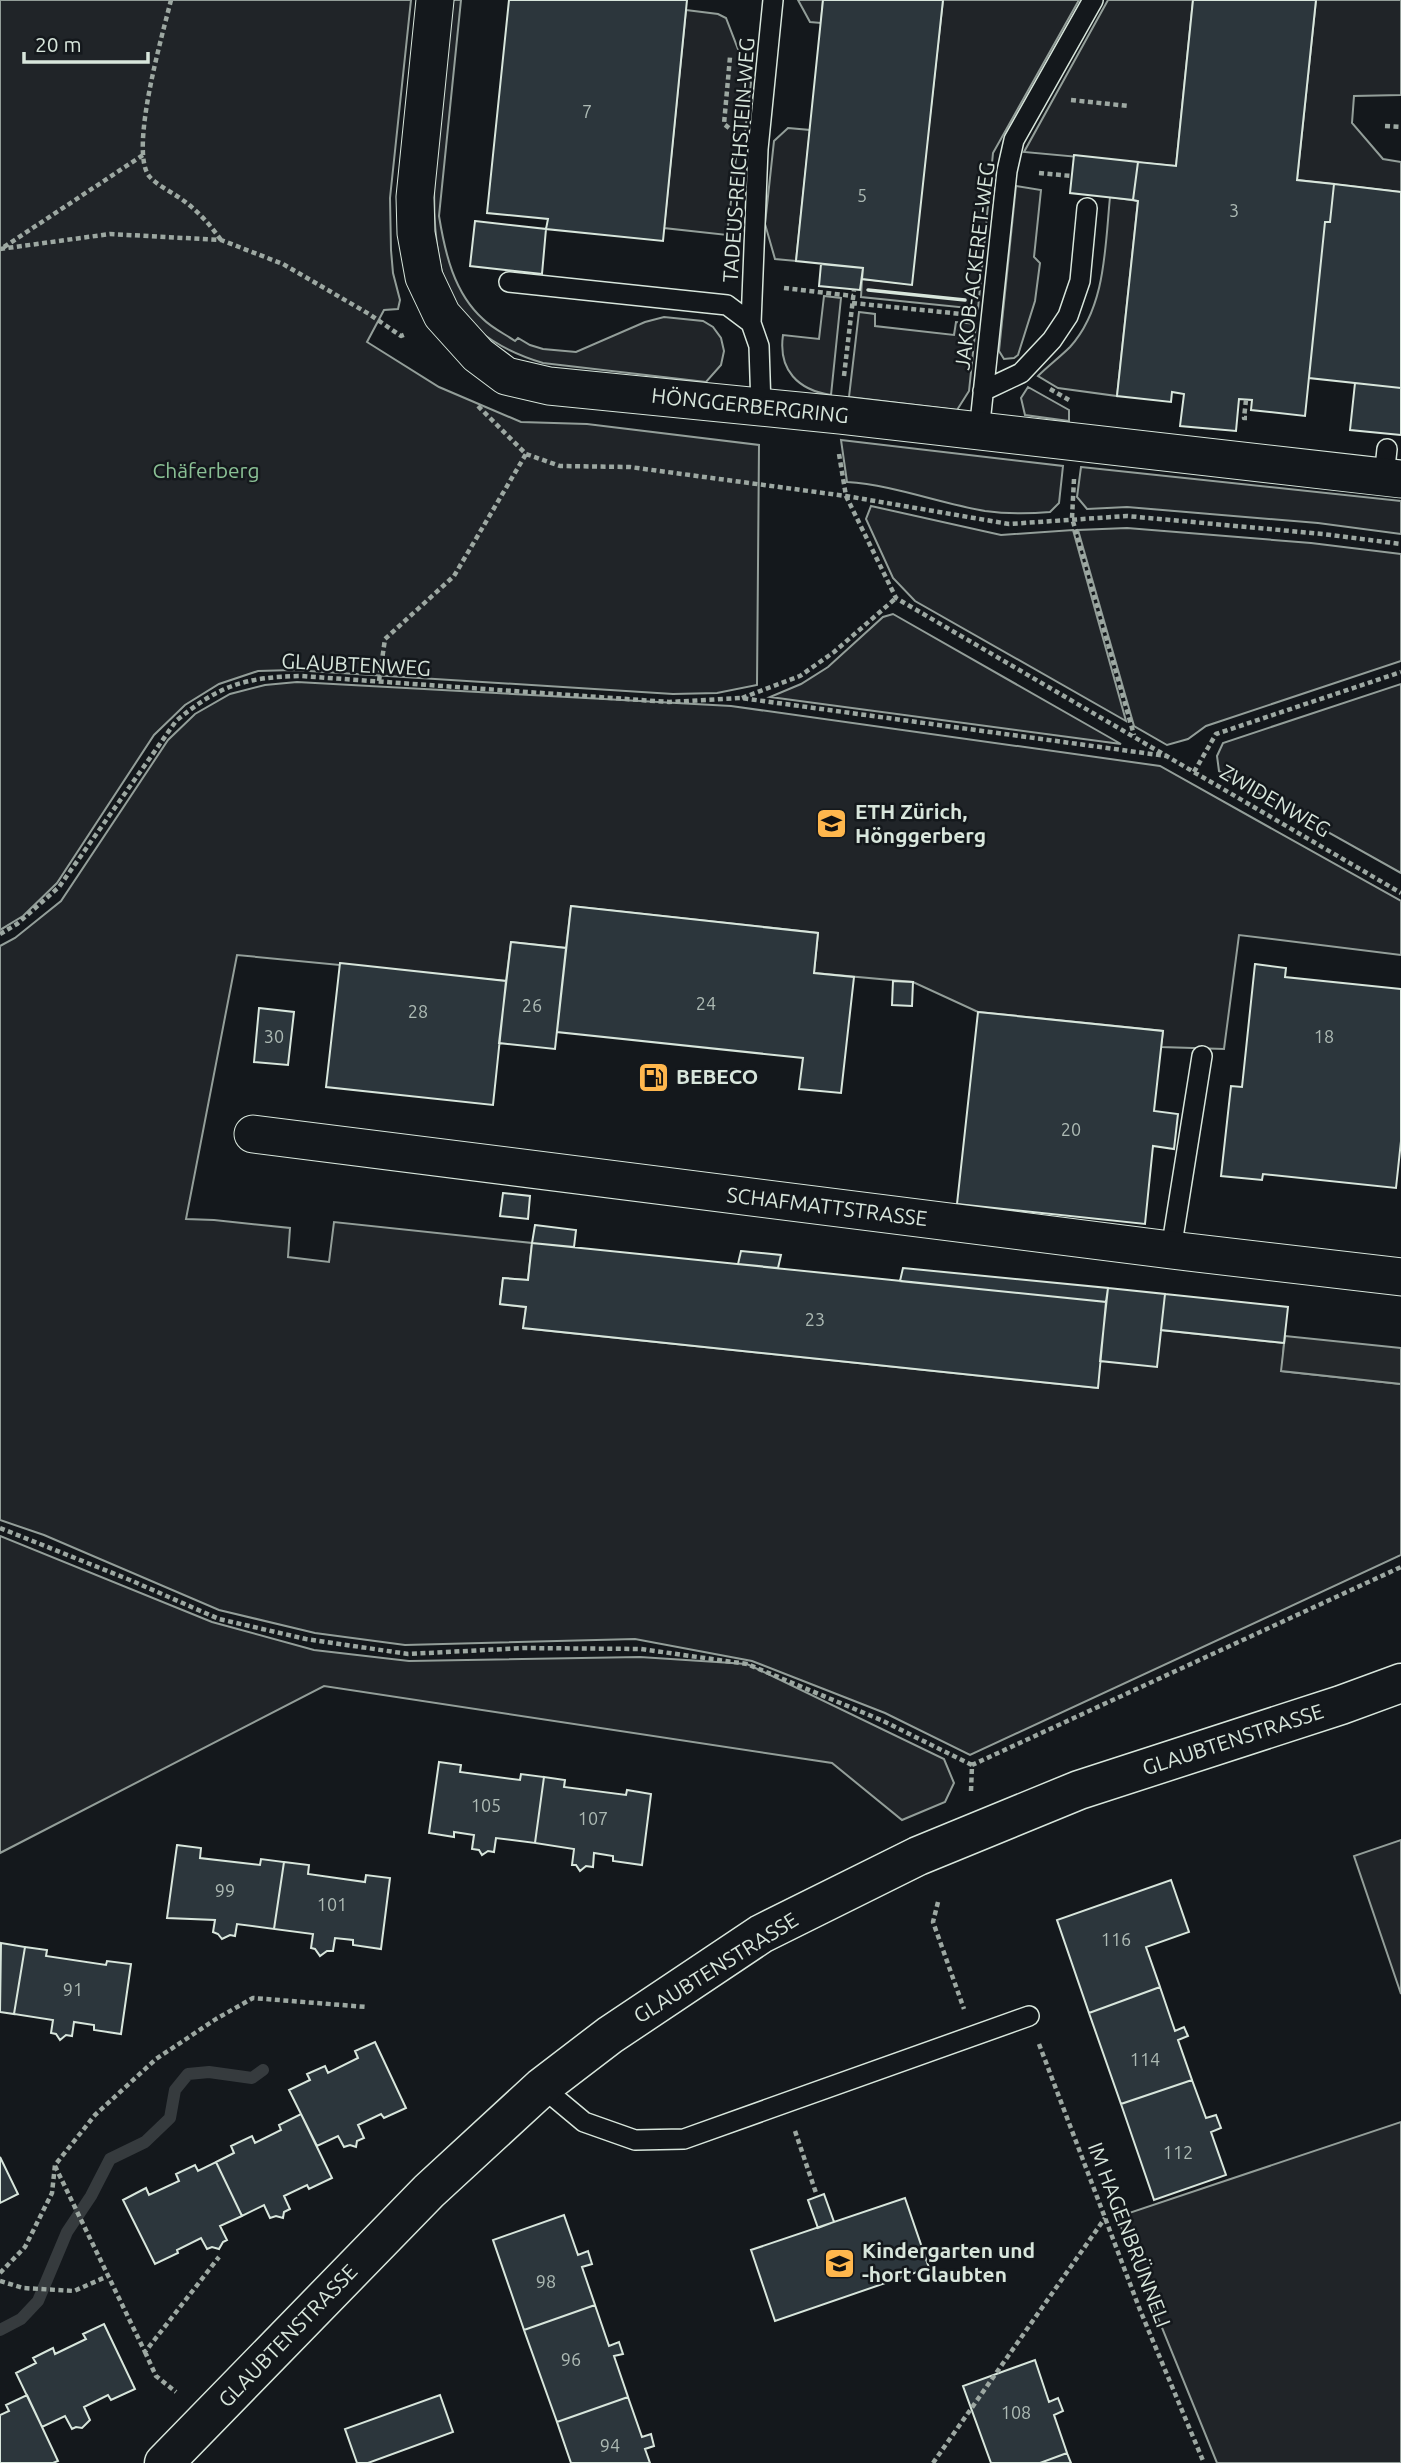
<svg xmlns="http://www.w3.org/2000/svg" width="1401" height="2463" viewBox="0 0 1401 2463" font-family="Ubuntu,sans-serif">
<style>
.green{fill:#202428;stroke:#939e99;stroke-width:2}
.parking{fill:#24282b;stroke:#939e99;stroke-width:2}
.lines{fill:none;stroke-linecap:round;stroke-linejoin:round}
.stream{stroke:#363b3e;stroke-width:12}
.building{fill:#2c363c;stroke:#d8e6dc;stroke-width:2}
.service-casing{stroke:#d8e6dc;stroke-width:22}
.minor-casing{stroke:#d8e6dc;stroke-width:39}
.tertiary-casing{stroke:#d8e6dc;stroke-width:41}
.path{stroke:#9da8a2;stroke-width:4.5;stroke-dasharray:5 3.5;stroke-linecap:butt}
.service{stroke:#14181c;stroke-width:19}
.minor{stroke:#14181c;stroke-width:37}
.tertiary{stroke:#14181c;stroke-width:38}
.wall{stroke:#d8e6dc;stroke-width:3.5}
.labels{text-anchor:middle;stroke-width:5;stroke-linejoin:round;paint-order:stroke}
.number-label{font-size:18px;fill:#adbab4}
.street-label{font-size:21px;fill:#d8e6dc;stroke:#14181c}
.park-label{font-size:21px;fill:#8ac095;stroke:#14181c}
.poi-label{font-size:21px;font-weight:bold;fill:#d8e6dc;stroke:#14181c;text-anchor:start}
</style>
<rect width="100%" height="100%" fill="#14181c"/>
<!-- green -->
<path class="green" d="M0 0H411L390 198 391 250 393 273 400 300 398 309 384 310 367 342 439 387 521 422 587 424 759 445 757 685 717 693 673 694 293 670 258 671 219 684 185 705 154 735 57 883 23 916 0 930Z
M452 0H461L439 216C445 253 454 293 483 319 492 328 505 334 515 341L518 338 530 345 543 349 576 352 645 322 664 317 703 321 713 327 721 338 724 351 721 365 706 382 543 363C510 353 476 336 456 305 414 243 444 75 452 0Z
M798 0H823L821 23 810 22Z
M943 0H1079L993 153 978 309 861 297 862 279 911 284Z
M1108 0H1193L1176 166 1024 152Z
M1316 0H1401V95L1354 96 1352 123 1383 159 1401 162V192L1297 180Z
M686 10 718 14 726 18 751 83 745 132 738 142 727 235 664 228Z
M788 128 810 130 796 261 775 259 765 224 774 141Z
M1016 186 1041 190 1034 257 1040 263 1035 301 1018 355 1014 358 1004 359 999 351Z
M1110 197 1138 201 1117 396 1058 388 1038 376C1048 366 1060 357 1070 347 1106 307 1105 247 1110 197Z
M824 296 841 298 831 395C798 390 778 370 783 335L819 339Z
M859 312 875 314V326L954 335 956 322 976 324 969 391 957 410 849 397Z
M1028 387 1069 410V421L1025 415 1021 398Z
M841 440 1063 466 1059 503 1050 512C1028 514 1007 514 985 511 938 503 894 485 847 482Z
M1081 467 1401 501V534L1318 523 1127 507 1087 509 1077 497Z
M871 506 1001 535 1073 530 1126 721 915 601 893 578 866 519Z
M1127 528 1311 543 1401 554V661L1206 726 1188 739 1167 745 1134 726 1078 530Z
M893 614 1121 744 770 697 801 684 828 667 883 617Z
M297 682 731 706 1160 766 1401 901V955L1239 935 1224 1049 1161 1047 1163 1031 978 1012 913 982 814 973 818 933 571 906 566 948 511 942 506 981 237 955 186 1219 214 1220 290 1228 288 1257 329 1262 334 1222 532 1243 528 1280 503 1278 500 1304 526 1307 524 1328 1097 1388 1100 1361 1161 1330 1284 1343 1282 1371 1401 1384V1555L970 1755 885 1713 752 1661 635 1639 405 1645 315 1633 219 1610 44 1535 0 1520V946L15 938 61 901 168 740 195 714 230 694 265 685Z
M1401 684V873L1219 771 1217 756 1223 743Z
M0 1536 212 1622 314 1650 409 1661 640 1657 747 1664 944 1759 954 1783 945 1802 902 1820 832 1763 324 1686 0 1853Z
M1401 1840V1994L1354 1856Z
M1401 2122V2463H1217L1117 2217Z"/>
<!-- parking -->
<path class="parking" d="M1285 1336 1401 1348V1384L1281 1371Z"/>
<g class="lines">
<!-- stream -->
<path class="stream" d="M0 2330 21 2319 38 2301 67 2232 91 2196 110 2159 145 2142 170 2118 175 2090 188 2074 209 2072 252 2078 263 2070"/>
</g>
<!-- building -->
<path class="building" d="M509 0H687L663 241 546 229 548 219 487 213Z
M823 0H943L912 285 862 279 863 268 796 261Z
M1193 0H1316L1297 180 1334 184 1330 222H1325L1305 416 1251 410 1252 400 1239 399 1236 431 1180 426 1184 394 1172 392 1171 402 1117 396 1138 201 1133 200 1138 162 1176 166Z
M1074 155 1138 162 1133 200 1070 193Z
M1334 184 1401 192V388L1309 378 1325 222H1330Z
M475 221 546 229 542 274 470 266Z
M821 264 863 268 860 290 819 286Z
M1355 383 1401 388V435L1350 430Z
M571 906 818 933 814 973 854 977 841 1093 799 1089 803 1058 557 1032Z
M511 942 566 948 555 1049 499 1043Z
M340 963 506 981 493 1105 326 1087Z
M1255 964 1286 968 1285 977 1401 989V1141L1396 1188 1263 1174 1262 1180 1221 1176 1231 1086 1242 1087Z
M893 981 913 982 912 1006 892 1005Z
M259 1008 294 1012 288 1065 254 1062Z
M978 1012 1163 1031 1154 1111 1178 1114 1174 1149 1153 1146 1145 1224 957 1204Z
M503 1193 530 1196 528 1219 500 1216Z
M535 1225 576 1230 574 1247 532 1243Z
M532 1243 1106 1302 1098 1388 523 1328 526 1307 500 1304 503 1278 528 1280Z
M741 1251 781 1255 778 1268 738 1264Z
M903 1268 1108 1288 1106 1302 900 1281Z
M1108 1288 1165 1294 1157 1367 1100 1361Z
M1165 1294 1288 1307 1284 1343 1161 1330Z
M439 1762 461 1765 460 1772 520 1780 521 1774 544 1777 535 1843 496 1838 494 1852 488 1851 482 1855 479 1850 472 1849 474 1835 454 1832V1837L429 1833Z
M544 1777 565 1780 564 1787 626 1795 627 1790 651 1794 642 1865 613 1861V1856L594 1853 593 1867 586 1866 580 1871 576 1865H572L574 1849 535 1843Z
M177 1845 201 1848 200 1858 260 1865 261 1859 284 1862 274 1929 237 1924 235 1936 230 1935 222 1939 218 1934 213 1932 215 1920 167 1918Z
M284 1862 309 1865 308 1874 365 1882 366 1875 390 1878 381 1949 353 1945V1940L335 1938 333 1951H327L320 1956 315 1949 311 1948 313 1934 274 1929Z
M1171 1880 1189 1932 1146 1947 1160 1987 1089 2013 1057 1920Z
M1 1943 25 1947 14 2014 0 2012Z
M25 1947 47 1950 46 1956 106 1965 107 1961 131 1964 121 2034 94 2030V2025L74 2022 72 2036 66 2035 60 2040 56 2034 51 2033 53 2020 14 2014Z
M1160 1987 1175 2031 1184 2027 1188 2036 1178 2040 1192 2080 1121 2104 1089 2013Z
M375 2042 406 2108 384 2118 381 2114 358 2125 364 2138 357 2141 356 2147 350 2145 344 2147 338 2136 317 2146 289 2090 310 2080 307 2074 325 2066 328 2073 358 2058 355 2051Z
M1192 2080 1206 2118 1216 2115 1221 2128 1211 2132 1226 2175 1154 2200 1121 2104Z
M301 2114 332 2178 309 2189 307 2185 284 2196 290 2209 284 2212 283 2218 276 2216 270 2218 264 2205 242 2216 216 2162 234 2153 231 2146 252 2136 255 2143 281 2130 279 2125Z
M0 2157 18 2194 0 2203Z
M216 2162 242 2216 220 2226 227 2240 223 2242 219 2249 212 2247 207 2249 201 2238 177 2250 178 2253 155 2264 123 2200 146 2188 149 2195 179 2181 176 2174 195 2165 198 2171Z
M824 2194 834 2222 818 2228 808 2200Z
M905 2198 929 2268 775 2321 751 2250Z
M564 2215 578 2255 588 2251 592 2264 582 2267 595 2305 524 2330 493 2240Z
M595 2305 609 2346 619 2342 623 2354 614 2356 628 2397 557 2422 524 2330Z
M104 2324 135 2389 111 2400 108 2395 84 2407 90 2420 82 2428 76 2427 72 2429 65 2416 42 2427 16 2373 36 2363 33 2358 53 2348 55 2354 86 2339 83 2334Z
M1035 2360 1049 2402 1058 2398 1063 2411 1054 2415 1067 2453 1040 2463H991L963 2386Z
M27 2395 58 2461 53 2463H0V2415L9 2411 6 2405Z
M440 2395 453 2432 368 2463H357L345 2429Z
M628 2397 642 2437 651 2434 654 2446 645 2449 650 2463H571L557 2422Z
M1067 2453 1071 2463H1040Z"/>
<g class="lines">
<defs>
<path id="service" d="M509 282 727 305 751 323 759 346 761 407
M751 323 758 149 773 0
M983 391 1021 373 1052 340 1068 316 1080 281 1087 208
M979 432 1007 171 1014 140 1093 0
M1384 477 1387 449
M1171 1250 1202 1056
M542 2087 584 2122 635 2140 684 2139 1029 2016"/>
<path id="minor" d="M435 0 415 197 416 233 424 277 442 315 478 355 506 376 549 386 840 415 1401 479
M253 1134 1171 1250 1401 1277"/>
<path id="tertiary" d="M164 2463 429 2191 542 2087 610 2035 761 1934 918 1856 1079 1790 1341 1705 1401 1683"/>
</defs>
<!-- service casing -->
<use href="#service" class="service-casing"/>
<!-- minor casing -->
<use href="#minor" class="minor-casing"/>
<!-- tertiary casing -->
<use href="#tertiary" class="tertiary-casing"/>
<!-- path -->
<path class="path" d="M171 0C163 33 129 149 149 176 155 184 175 194 184 201 199 212 211 226 221 240
M1071 100 1129 106
M1385 126 1401 127
M729 128 724 124 730 57
M1039 173 1071 176
M4 247 143 155
M0 249 110 234 221 240 283 264 369 314 401 336 406 334
M784 288 853 296
M852 303 962 314
M844 376 854 290
M1050 389 1069 400
M1246 400 1244 418H1247
M478 406 526 454 560 466 630 467 846 496 1009 524 1127 516 1323 534 1401 544
M839 454 846 496 896 598 1401 893
M1074 479 1072 518 1134 735
M379 681 385 639 454 576 526 454
M742 698 800 676 834 652 896 598
M1194 772 1216 734 1401 672
M0 934 17 924 59 887 176 721C219 685 246 677 301 676L669 702 741 698 1166 756
M0 1528 130 1580 219 1619 306 1639 408 1654 524 1648 641 1649 747 1664 881 1720 972 1765
M971 1791 972 1765 1401 1567
M938 1902 933 1922 964 2009
M1039 2044 1140 2310 1204 2463
M795 2131 816 2193
M55 2166 145 2352 219 2257
M0 2273 25 2247 52 2193 55 2165 95 2115 156 2059 216 2019 253 1998 367 2007
M0 2281 23 2288 74 2291 108 2276
M145 2352 156 2376 176 2392
M933 2463 1105 2218"/>
<!-- service -->
<use href="#service" class="service"/>
<!-- minor -->
<use href="#minor" class="minor"/>
<!-- tertiary -->
<use href="#tertiary" class="tertiary"/>
<!-- wall -->
<path class="wall" d="M868 290 965 300"/>
</g>
<!-- icons -->
<defs>
<symbol id="university-square" viewBox="-11 -11 22 22"><rect x="-9" y="-9" width="18" height="18" rx="4" fill="#ffb74d" stroke="#14181c"/><path d="M0-5L7-2L0 1L-7-2ZM-4 1L0 2.5L4 1V4Q0 6-4 4Z" fill="#111"/></symbol>
<symbol id="fuel-square" viewBox="-11 -11 22 22"><rect x="-9" y="-9" width="18" height="18" rx="4" fill="#ffb74d" stroke="#14181c"/><path d="M-5.5-6h7V0h2V4h1.3V-2.5L3-4.5l.8-.8L6-3V5H2.5V1h-1V6h-7ZM-4.2-4.7v3.2H.2V-4.7Z" fill="#111"/></symbol>
<symbol id="school-square" viewBox="-11 -11 22 22"><rect x="-9" y="-9" width="18" height="18" rx="4" fill="#ffb74d" stroke="#14181c"/><path d="M0-5L7-2L0 1L-7-2ZM-4 1L0 2.5L4 1V4Q0 6-4 4Z" fill="#111"/></symbol>
</defs>
<g fill-rule="evenodd">
<use href="#university-square" x="814" y="806" width="35" height="35"/>
<use href="#fuel-square" x="636" y="1060" width="35" height="35"/>
<use href="#school-square" x="822" y="2246" width="35" height="35"/>
</g>
<g class="labels">
<!-- number labels -->
<g class="number-label">
<text x="587" y="118">7</text>
<text x="862" y="202">5</text>
<text x="1234" y="217">3</text>
<text x="706" y="1010">24</text>
<text x="532" y="1012">26</text>
<text x="418" y="1018">28</text>
<text x="274" y="1043">30</text>
<text x="1324" y="1043">18</text>
<text x="1071" y="1136">20</text>
<text x="815" y="1326">23</text>
<text x="486" y="1812">105</text>
<text x="593" y="1825">107</text>
<text x="225" y="1897">99</text>
<text x="332" y="1911">101</text>
<text x="1116" y="1946">116</text>
<text x="73" y="1996">91</text>
<text x="1145" y="2066">114</text>
<text x="1178" y="2159">112</text>
<text x="546" y="2288">98</text>
<text x="571" y="2366">96</text>
<text x="1016" y="2419">108</text>
<text x="610" y="2452">94</text>
</g>
<!-- street labels -->
<g class="street-label">
<text transform="translate(739 160) rotate(-86)" y="7">TADEUS-REICHSTEIN-WEG</text>
<text transform="translate(975 266) rotate(-83)" y="7">JAKOB-ACKERET-WEG</text>
<text transform="translate(750 406) rotate(6)" y="7">HÖNGGERBERGRING</text>
<text transform="translate(356 665) rotate(3)" y="7">GLAUBTENWEG</text>
<text transform="translate(1275 801) rotate(30)" y="7">ZWIDENWEG</text>
<text transform="translate(827 1207) rotate(7)" y="7">SCHAFMATTSTRASSE</text>
<text transform="translate(1233 1740) rotate(-18)" y="7">GLAUBTENSTRASSE</text>
<text transform="translate(716 1968) rotate(-32)" y="7">GLAUBTENSTRASSE</text>
<text transform="translate(1129 2235) rotate(69)" y="7">IM HAGENBRÜNNELI</text>
<text transform="translate(288 2336) rotate(-46)" y="7">GLAUBTENSTRASSE</text>
</g>
<!-- park labels -->
<g class="park-label">
<text x="206" y="478">Chäferberg</text>
</g>
<!-- poi labels -->
<g class="poi-label">
<text x="855" y="819">ETH Zürich,<tspan x="855" dy="24">Hönggerberg</tspan></text>
<text x="676" y="1084">BEBECO</text>
<text x="862" y="2258">Kindergarten und<tspan x="862" dy="24">-hort Glaubten</tspan></text>
</g>
</g>
<!-- scale -->
<path d="M24 52v10h124v-10" fill="none" stroke="#d8e6dc" stroke-width="3.5"/>
<text x="35" y="52" font-size="21" fill="#d8e6dc" stroke="#14181c" stroke-width="5" paint-order="stroke">20 m</text>
</svg>
